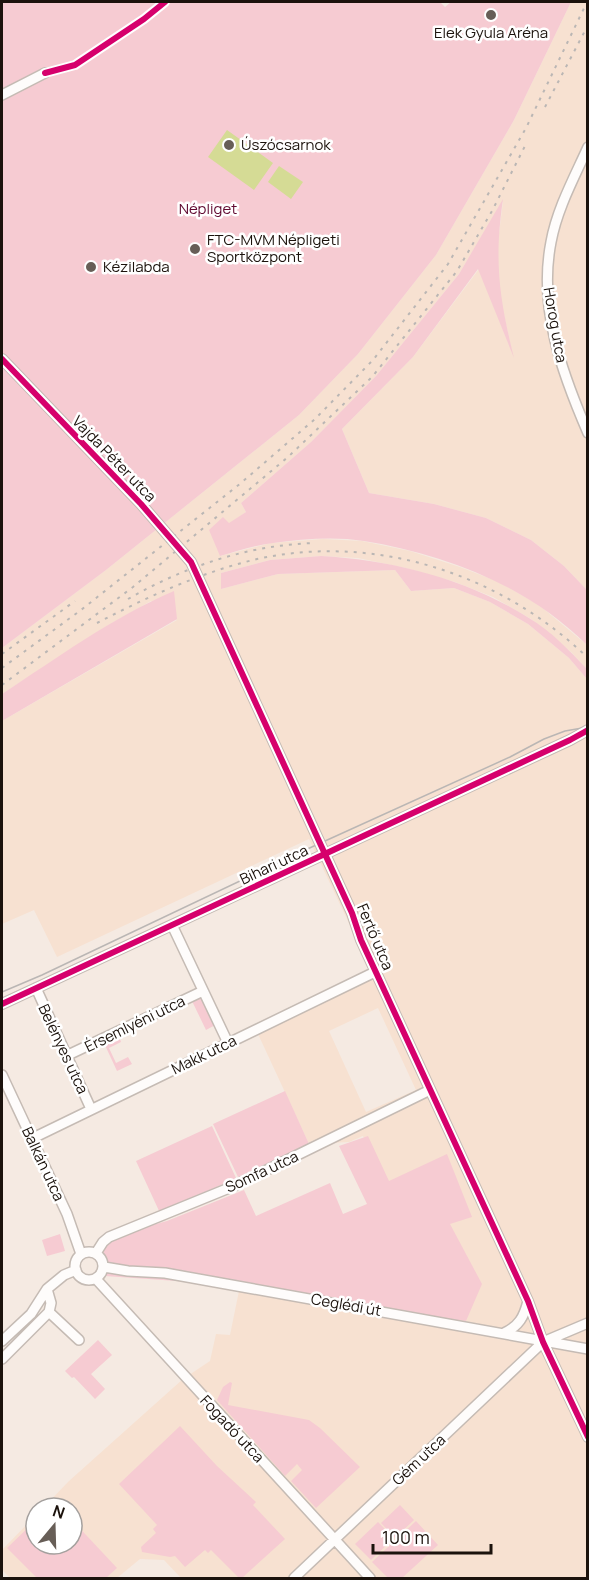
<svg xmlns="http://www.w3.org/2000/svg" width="589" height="1580" viewBox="0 0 589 1580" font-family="Manrope,sans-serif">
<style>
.built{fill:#f7e1d1;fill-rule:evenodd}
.green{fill:#f6cbd2}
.water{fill:#d5db95}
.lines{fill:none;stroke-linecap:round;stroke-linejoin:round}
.minor-casing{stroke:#c5bbb4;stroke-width:12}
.minor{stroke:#fefcfb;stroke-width:9}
.tram{stroke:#bab6b4;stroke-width:1.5}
.rail{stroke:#bab6b4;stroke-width:2;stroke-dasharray:3 6;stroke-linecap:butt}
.cycleway-casing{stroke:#fff;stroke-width:10}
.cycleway{stroke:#d6006c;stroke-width:6}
.poi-dot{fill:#675e57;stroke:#fff;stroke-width:2}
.labels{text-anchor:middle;stroke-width:5;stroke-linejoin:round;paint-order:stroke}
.poi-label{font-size:15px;fill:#1b120c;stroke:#fff;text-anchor:start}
.park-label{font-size:15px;fill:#610a31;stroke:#fff}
.street-label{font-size:15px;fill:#1b120c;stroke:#fff}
</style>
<rect width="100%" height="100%" fill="#f5eae2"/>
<!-- built -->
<path class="built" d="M571 2H587V590L564 566 531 540 486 518 434 504 369 493 342 429 413 357 479 269 512 352 501 301 498 281 497 250 503 201 459 274 376 376 311 442 241 503 246 512 229 524 220 556 271 543 323 539 362 541 410 551 460 567 499 582 539 605 587 645V669L571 652 531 619 493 597 455 582 406 568 358 558 321 556 270 560 221 573V589L278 574 395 570 411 591 454 588 490 602 528 624 569 658 587 679V1578H181L164 1560 140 1559 117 1578H10L2 1570V1550L36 1515V1544H72V1508H43L69 1481 183 1379 210 1361 216 1334 230 1335 240 1286 377 1209 381 1177 363 1136 349 1142 309 1144 258 1034 374 976 309 839 57 957 34 910 2 924V721L177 620 151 601 107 626 2 694V648L106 570 299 415 358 354 436 255 514 120ZM378 1008 416 1090 366 1112 329 1031Z"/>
<!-- green -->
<path class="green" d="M2 2H440L445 7 451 2H571L514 120 436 255 358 354 299 415 106 570 2 648Z
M503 199C494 261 499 297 514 358L478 269 413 357 342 429 369 493 434 504 486 518 531 540 564 566 587 590V645C528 586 445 554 364 541 335 536 302 539 273 543 255 545 237 551 220 556L209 530 223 517 229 523 246 512 241 503 311 442 376 376 459 274Z
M321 556C393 560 467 579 529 618 551 631 570 651 587 669V679L569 658 528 624 490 602 454 588 411 591 395 570 278 574 221 589V573L270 560Z
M174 591 177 619 2 721V694C57 658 113 617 174 591Z
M203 996 217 1024 206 1030 192 1001Z
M119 1036 121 1042 109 1048 116 1063 128 1057 132 1064 117 1071 104 1043Z
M285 1091 309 1144 238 1177 213 1124Z
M212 1126 236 1178 160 1213 136 1161Z
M368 1136 389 1181 447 1154 472 1217 450 1224 482 1284 466 1321 393 1314 234 1285 105 1276 103 1243 109 1237 167 1221 244 1190 256 1216 330 1183 343 1214 367 1204 339 1146Z
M60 1234 65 1251 47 1256 42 1240Z
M98 1340 112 1355 91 1374 105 1389 95 1399 74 1377 72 1378 65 1371Z
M230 1382 232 1383 228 1405 309 1420 320 1428 360 1467 316 1508 291 1481 302 1470 297 1464 285 1476 217 1400 223 1387Z
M180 1426 217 1466 256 1502 253 1505 285 1539 242 1578H239L211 1550 208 1553 205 1550 185 1567 175 1556 170 1557 142 1552 141 1547 156 1533 153 1529 157 1525 119 1484Z
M400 1505 414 1520 395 1538 381 1523Z
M36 1520V1544H72V1520L117 1568 106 1578H37L7 1548Z
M416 1521 438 1545 402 1578H388L372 1562Z
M378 1522 394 1538 371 1560 355 1544Z"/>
<!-- water -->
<path class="water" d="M227 130 273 163 254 190 208 157Z
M279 166 303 182 291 199 268 182Z"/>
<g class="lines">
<defs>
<path id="minor" d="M2 95 45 73
M588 147C574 178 557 209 551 242 538 308 562 373 588 433
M2 359 141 504 191 562 352 913 361 940 528 1301 543 1342 588 1437
M172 925 228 1043
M36 988 91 1109
M2 1004 570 740 588 730
M66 1056 203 991
M2 1075 67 1214 81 1254
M31 1139 377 971
M75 1266a14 14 0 1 1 28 0a14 14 0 1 1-28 0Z
M96 1253 103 1242 109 1237 234 1186 430 1090
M104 1267 128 1271 165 1273 588 1349
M96 1279 370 1578
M49 1312 79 1340
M504 1333C519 1326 524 1317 528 1301
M2 1341 31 1314 47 1289 64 1275 76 1270
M2 1359 49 1312 51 1303 47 1289
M294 1578 543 1342 588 1323"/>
</defs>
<!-- minor casing -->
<use href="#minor" class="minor-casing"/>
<!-- minor -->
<use href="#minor" class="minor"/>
<!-- tram -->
<path class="tram" d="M2 992 42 975 303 851 510 757 544 739 565 731 588 727"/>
<!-- rail -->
<path class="rail" d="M545 107 588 25
M128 599C186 566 248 545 315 543
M97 623C147 597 202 572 257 559 376 533 501 574 588 658
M2 654 75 601
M2 668 81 610 241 483 315 419 373 360 448 264 526 128 587 2
M2 685 133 587 288 457 372 377 457 271 492 211 527 142"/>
<defs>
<path id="cycleway" d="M45 73 75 65 144 19 165 2
M2 359 141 504 191 562 352 913 361 940 528 1301 543 1342 588 1437
M2 1004 570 740 588 730"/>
</defs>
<!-- cycleway casing -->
<use href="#cycleway" class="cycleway-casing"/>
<!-- cycleway -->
<use href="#cycleway" class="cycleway"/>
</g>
<!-- markers -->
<g class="poi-dot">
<circle cx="491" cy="15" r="6"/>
<circle cx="229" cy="145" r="6"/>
<circle cx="195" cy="249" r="6"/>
<circle cx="91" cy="267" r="6"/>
</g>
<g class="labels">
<!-- poi labels -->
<g class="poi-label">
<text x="491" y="38" text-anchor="middle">Elek Gyula Aréna</text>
<text x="241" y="150">Úszócsarnok</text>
<text x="207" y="245">FTC-MVM Népligeti<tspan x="207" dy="17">Sportközpont</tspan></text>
<text x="103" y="272">Kézilabda</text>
</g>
<!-- park labels -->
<g class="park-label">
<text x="208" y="214">Népliget</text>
</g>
<!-- street labels -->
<g class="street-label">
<text transform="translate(555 325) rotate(80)" y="5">Horog utca</text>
<text transform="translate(114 459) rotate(46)" y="5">Vajda Péter utca</text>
<text transform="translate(274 865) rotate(-25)" y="5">Bihari utca</text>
<text transform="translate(375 937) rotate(67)" y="5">Fertő utca</text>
<text transform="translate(135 1024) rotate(-26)" y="5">Érsemlyéni utca</text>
<text transform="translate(63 1049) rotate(65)" y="5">Belényes utca</text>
<text transform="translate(204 1055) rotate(-26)" y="5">Makk utca</text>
<text transform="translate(43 1164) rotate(65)" y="5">Balkán utca</text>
<text transform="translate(262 1172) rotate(-25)" y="5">Somfa utca</text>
<text transform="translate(346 1305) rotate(10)" y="5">Ceglédi út</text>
<text transform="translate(232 1429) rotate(47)" y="5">Fogadó utca</text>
<text transform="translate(419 1460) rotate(-43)" y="5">Gém utca</text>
</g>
</g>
<!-- border -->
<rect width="589" height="1580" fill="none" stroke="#1b120c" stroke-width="6"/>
<!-- north arrow -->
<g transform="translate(54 1526) rotate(19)"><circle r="28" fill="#ffffff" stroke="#a4a09e" stroke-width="1.5"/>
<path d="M0-4.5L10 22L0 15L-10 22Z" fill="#675e57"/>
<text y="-9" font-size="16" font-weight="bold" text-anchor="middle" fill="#1b120c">N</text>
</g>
<!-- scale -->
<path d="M373 1544v9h118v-9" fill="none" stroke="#1b120c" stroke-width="3"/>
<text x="382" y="1544" font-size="18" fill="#1b120c" stroke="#ffffff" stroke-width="4.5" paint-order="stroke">100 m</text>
</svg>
